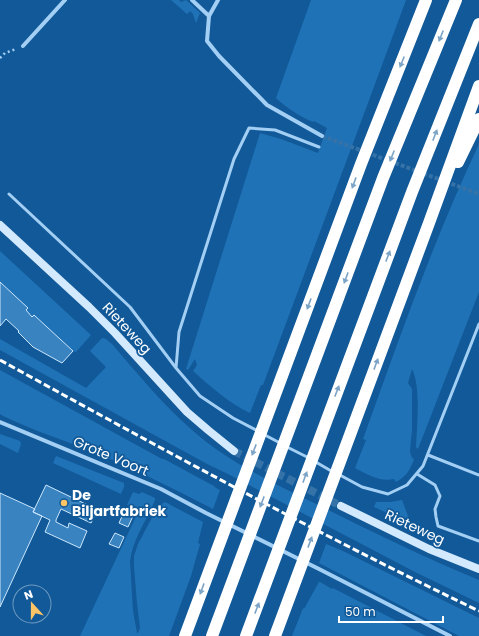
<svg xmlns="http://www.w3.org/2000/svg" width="479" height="636" viewBox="0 0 479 636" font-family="Poppins,sans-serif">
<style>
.green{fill:#2072b6}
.building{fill:#3a83c1;stroke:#cbe7fe}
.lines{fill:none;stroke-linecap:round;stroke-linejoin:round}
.minor-tunnel{stroke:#3572a7;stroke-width:4;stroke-dasharray:4 2;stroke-linecap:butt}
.secondary-tunnel{stroke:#3572a7;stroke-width:8;stroke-dasharray:8 4;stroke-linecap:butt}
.path{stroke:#a3cff4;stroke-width:2.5;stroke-dasharray:2 3;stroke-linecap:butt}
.service{stroke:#a3cff4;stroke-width:3}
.minor{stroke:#a3cff4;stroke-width:4}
.secondary{stroke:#d3e9fd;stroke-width:8}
.motorway{stroke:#fff;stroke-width:12}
.rail{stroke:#fff;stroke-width:3;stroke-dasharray:7 3;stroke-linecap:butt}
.oneway{fill:#7ca4c6}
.poi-dot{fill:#ffc466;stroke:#115998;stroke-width:1.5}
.labels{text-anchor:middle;stroke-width:3.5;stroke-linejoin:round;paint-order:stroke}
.street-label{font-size:14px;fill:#fff;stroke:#115998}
.poi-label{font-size:14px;font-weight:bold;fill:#fff;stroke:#115998;text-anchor:start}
</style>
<rect width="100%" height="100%" fill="#115998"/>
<!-- green -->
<path class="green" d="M171 0H179L181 2 186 0 198 11 200 13 196 23 193 14 190 11 187 14Z
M311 0H406L368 103 263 385H261L250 413C230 404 210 386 193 371L197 365 195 359 188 370 186 369 260 133 281 139 318 153 327 128 314 121 313 122C299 116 287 108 276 98Z
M479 144V292L418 449 416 447C417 425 421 387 412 369L408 383 412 389V430L410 451 411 456 414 460C409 471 407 476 396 482L394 479C380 482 368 475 355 468L366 440 363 439C399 339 434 239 479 144Z
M0 251 91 335 76 352 73 351 34 315 32 317 26 310 28 308 0 282Z
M103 338 106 339 112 344C137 373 163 405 192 430 228 462 272 482 314 503 369 530 423 557 479 580V603L415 572 226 473 207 464 0 350V339L86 388 106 367 90 351 101 339Z
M0 370 162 459H164L214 486 216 488 220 490 213 509C174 489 135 469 94 452 63 440 32 430 3 416L0 414Z
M0 434 20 441 21 444 18 453 0 444Z
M56 456 124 483V487L121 494 53 463Z
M133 492 139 494 142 492 155 498V500C147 520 133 538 130 561L133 611 137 633H138L140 628 137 603 134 567V556L138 544 157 508 160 505 165 502 203 522 198 543 200 544 191 576 169 636H80L139 510 127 505Z
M402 500 411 524 374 507 376 502H390Z
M326 544 343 551 479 618V636H459L319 563Z
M320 582 332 589 333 588 426 636H292L303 608 304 609 319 582Z"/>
<!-- building -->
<path class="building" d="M0 282 28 308 26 310 32 317 34 315 73 351 62 363 33 347 18 332 19 331 6 319 0 326Z
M46 485 96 509H98L91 523 61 509 56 520V522L68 528 69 523 87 531 80 548 45 532 50 520 33 512Z
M0 493 35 509 33 512 42 516 0 607Z
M124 512 133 516 128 527 119 523Z
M115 533 124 537 119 548 109 544Z"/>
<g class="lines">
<!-- minor-tunnel -->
<path class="minor-tunnel" d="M322 136 479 194"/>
<!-- secondary-tunnel -->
<path class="secondary-tunnel" d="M234 451 341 506"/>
<!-- path -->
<path class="path" d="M0 58 5 53 16 49"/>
<!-- service -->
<path class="service" d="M9 194 130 307 176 368 200 396 233 418 258 431
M176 368 179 332 234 159 249 128 275 130 319 147
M263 434 280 443
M285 446 309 458
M428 455 479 475
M314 461 333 472
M338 474 362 487 388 494 407 485 423 466 479 324
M417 474 435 485 440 496 435 509 436 517 438 526 479 541"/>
<!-- minor -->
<path class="minor" d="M192 0 209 16
M218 0 209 16 207 41 219 56 267 105 322 136
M23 46 65 0
M0 422 161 489 206 513 319 569 450 636"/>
<!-- secondary -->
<path class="secondary" d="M0 225 89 307 115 333 187 412 208 430 234 451
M341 506 429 549 479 569"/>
<!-- motorway -->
<path class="motorway" d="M458 162 479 119
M185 636 361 164 426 0
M212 636 383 178 456 0
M246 636 412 192 479 24
M275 636 429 223 479 86"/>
<!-- rail -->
<path class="rail" d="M0 360C158 447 316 533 479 611"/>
</g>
<!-- one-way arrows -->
<defs><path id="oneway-solid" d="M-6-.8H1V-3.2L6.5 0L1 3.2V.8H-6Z"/></defs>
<g class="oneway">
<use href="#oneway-solid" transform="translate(441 36) rotate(112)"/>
<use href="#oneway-solid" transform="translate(402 62) rotate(112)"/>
<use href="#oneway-solid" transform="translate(435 135) rotate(-69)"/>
<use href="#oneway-solid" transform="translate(392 156) rotate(112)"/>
<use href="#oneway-solid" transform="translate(354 183) rotate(110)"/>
<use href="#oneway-solid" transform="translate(388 256) rotate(-69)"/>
<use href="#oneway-solid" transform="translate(346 278) rotate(110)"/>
<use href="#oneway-solid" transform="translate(309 304) rotate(110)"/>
<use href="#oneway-solid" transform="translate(376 364) rotate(-70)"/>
<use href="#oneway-solid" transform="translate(337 391) rotate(-69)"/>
<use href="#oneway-solid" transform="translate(254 450) rotate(111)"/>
<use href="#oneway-solid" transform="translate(305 477) rotate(-70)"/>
<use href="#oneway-solid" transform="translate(262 502) rotate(111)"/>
<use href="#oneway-solid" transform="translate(310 542) rotate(-70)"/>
<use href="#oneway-solid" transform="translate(202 589) rotate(110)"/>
<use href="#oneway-solid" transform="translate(257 608) rotate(-69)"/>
</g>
<!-- markers -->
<circle class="poi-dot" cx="64" cy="503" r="4"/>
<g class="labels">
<!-- street labels -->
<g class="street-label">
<text transform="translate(127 328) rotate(47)" y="5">Rieteweg</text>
<text transform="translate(111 456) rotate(23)" y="5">Grote Voort</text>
<text transform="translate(415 527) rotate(25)" y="5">Rieteweg</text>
</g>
<!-- poi labels -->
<g class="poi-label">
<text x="72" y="500">De<tspan x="72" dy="16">Biljartfabriek</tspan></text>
</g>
</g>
<!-- north arrow -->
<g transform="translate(32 604) rotate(339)"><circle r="19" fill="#115998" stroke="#709bc1"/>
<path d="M0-3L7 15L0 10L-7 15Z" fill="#ffc466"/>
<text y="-6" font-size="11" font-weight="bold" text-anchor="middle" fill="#ffffff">N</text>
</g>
<!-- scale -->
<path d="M339 616v6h104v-6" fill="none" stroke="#ffffff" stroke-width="2"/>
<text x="345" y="616" font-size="12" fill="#ffffff" stroke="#115998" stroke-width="3" paint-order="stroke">50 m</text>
</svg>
